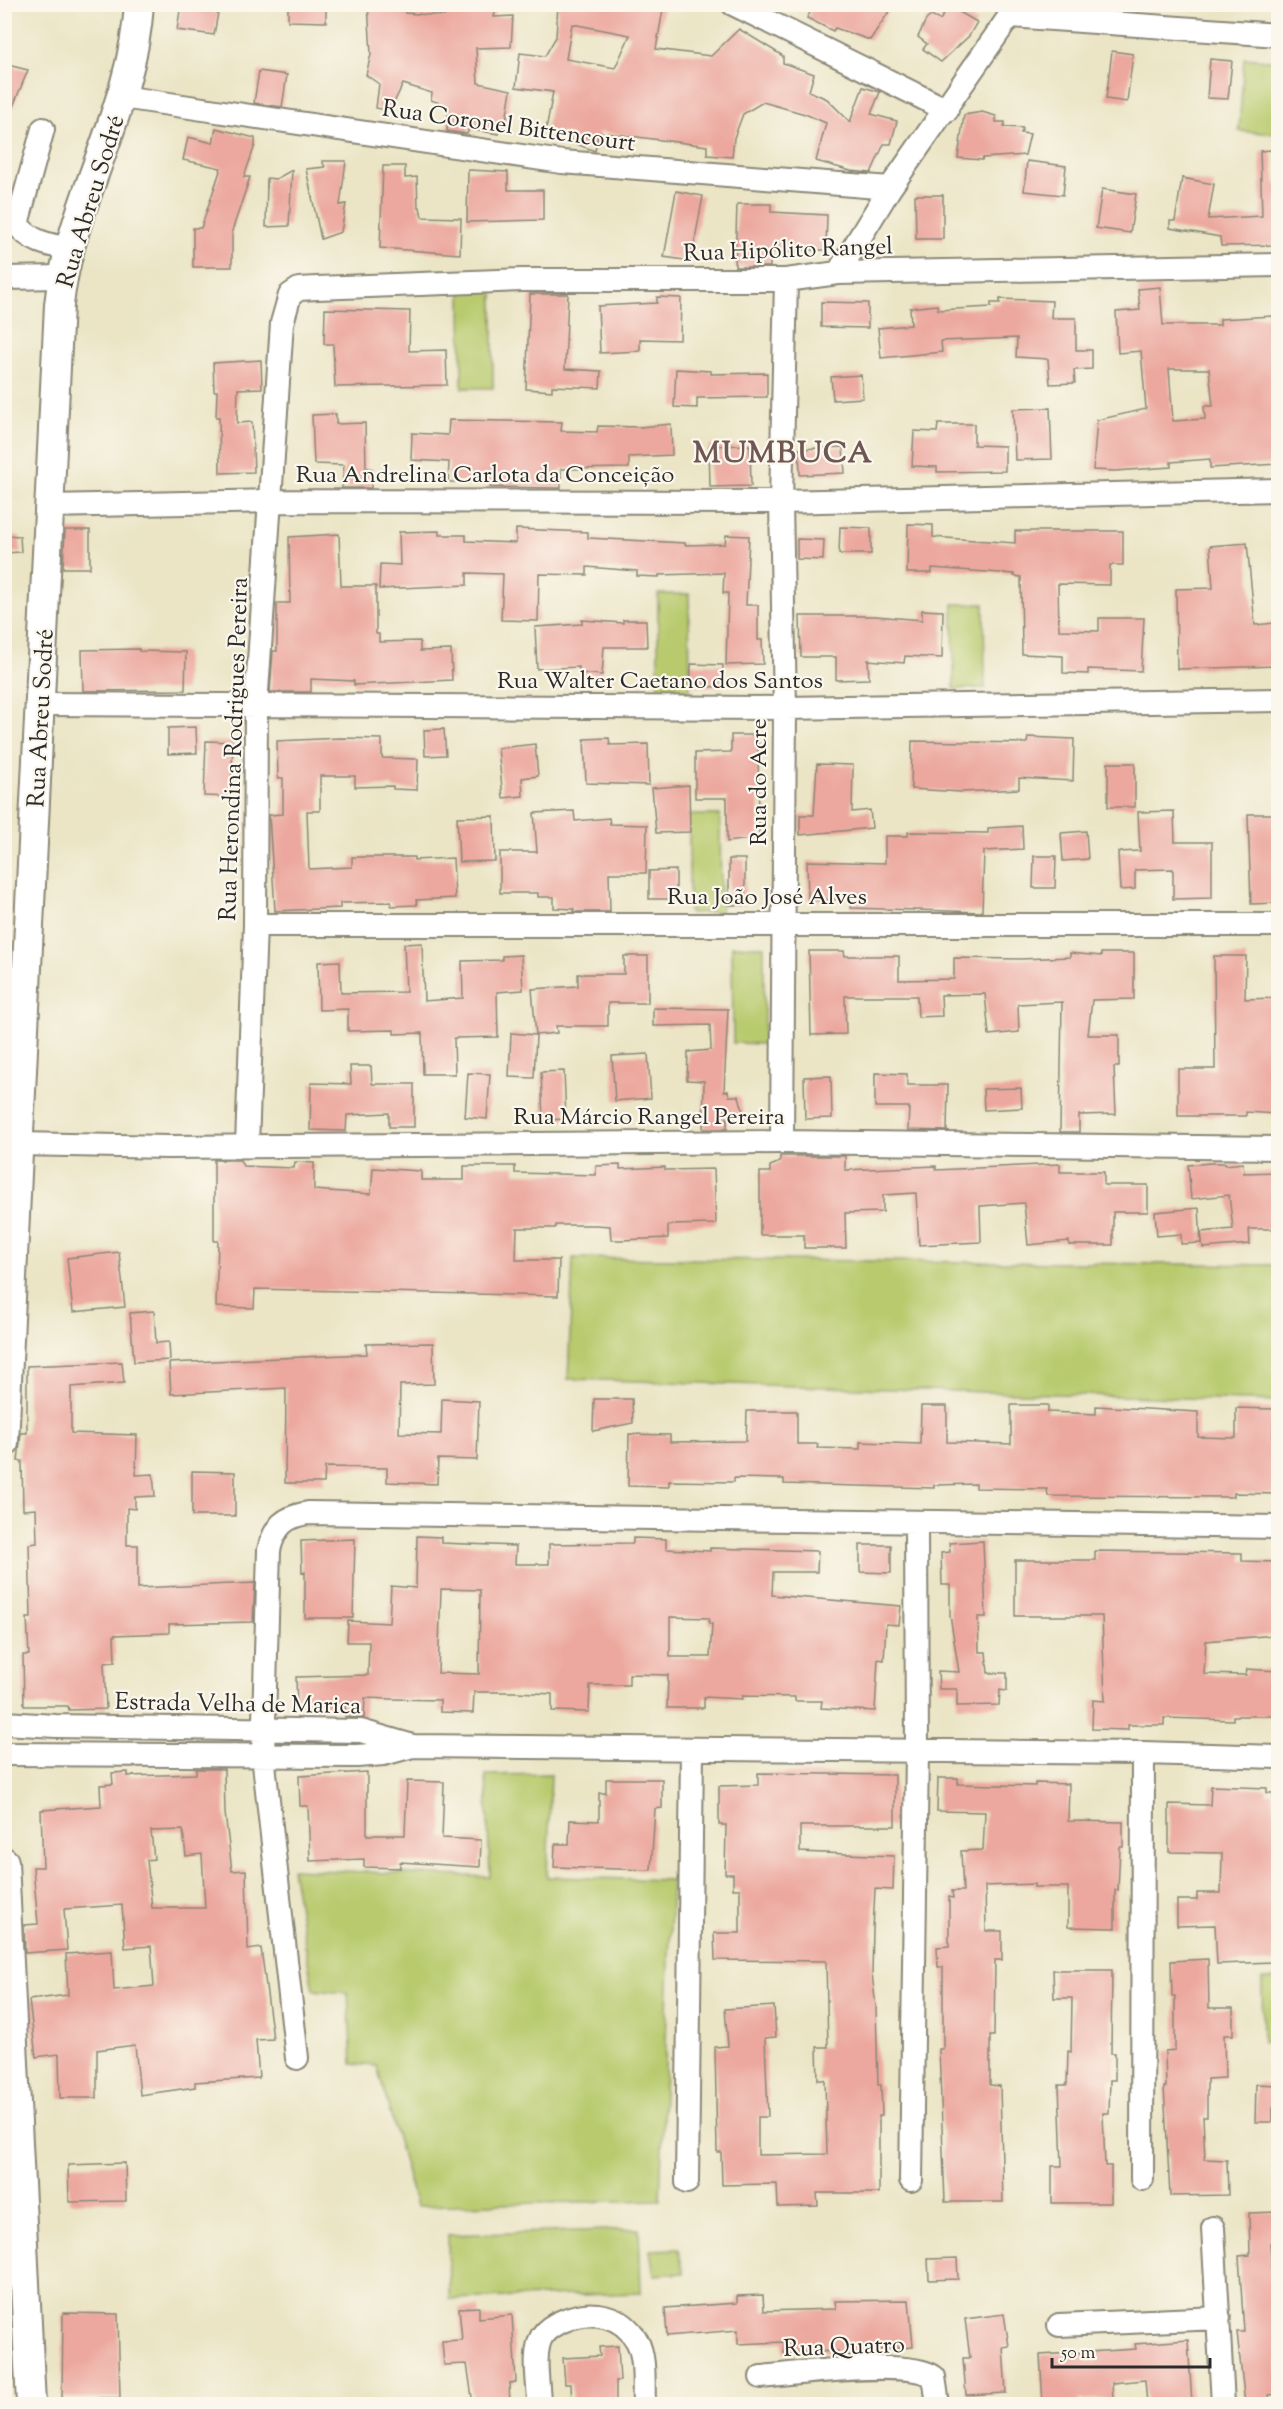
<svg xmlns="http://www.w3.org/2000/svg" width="1283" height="2409" viewBox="0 0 1283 2409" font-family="'Sorts Mill Goudy',serif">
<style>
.green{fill:#b8ca6d;stroke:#727a4c;stroke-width:1.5}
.building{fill:#eca89f;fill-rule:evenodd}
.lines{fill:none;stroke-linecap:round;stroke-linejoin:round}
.minor-casing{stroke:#8b8878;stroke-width:26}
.major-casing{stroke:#8b8878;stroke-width:32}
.minor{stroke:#fff;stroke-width:22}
.major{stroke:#fff;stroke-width:28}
.labels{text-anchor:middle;stroke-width:4.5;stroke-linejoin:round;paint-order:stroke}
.street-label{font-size:24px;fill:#2b2b2b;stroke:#fbf7ec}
.district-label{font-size:30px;font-weight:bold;letter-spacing:1.5px;fill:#6f5754;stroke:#fbf7ec}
</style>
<rect width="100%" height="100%" fill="#fbf7ec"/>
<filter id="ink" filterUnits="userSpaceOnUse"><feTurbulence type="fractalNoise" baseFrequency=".0167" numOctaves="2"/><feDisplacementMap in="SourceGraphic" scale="12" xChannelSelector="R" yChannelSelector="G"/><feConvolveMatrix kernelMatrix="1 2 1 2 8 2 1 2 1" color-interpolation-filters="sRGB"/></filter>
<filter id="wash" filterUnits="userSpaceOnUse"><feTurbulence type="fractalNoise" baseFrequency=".008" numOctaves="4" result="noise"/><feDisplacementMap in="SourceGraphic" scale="24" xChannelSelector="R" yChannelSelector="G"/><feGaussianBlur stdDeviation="1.35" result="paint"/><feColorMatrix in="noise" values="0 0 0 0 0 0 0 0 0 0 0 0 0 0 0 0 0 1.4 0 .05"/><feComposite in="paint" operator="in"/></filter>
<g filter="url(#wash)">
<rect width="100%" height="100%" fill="#ebe5c6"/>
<!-- green -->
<path class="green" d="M1244 58 1278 61V134L1239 131Z
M461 290H493V388H462Z
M658 594H689L690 692H658Z
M953 604H984L985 688 954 689Z
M689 815H720L721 912 689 913Z
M732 946H764V1044L733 1043Z
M573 1258 1278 1265V1401L568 1379Z
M551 1774 547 1877 672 1880 660 2200 416 2206 377 2066 352 2064 348 1993 313 1990 292 1869 490 1877 486 1775Z
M1262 1979H1278V2043H1263Z
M639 2229 641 2293 449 2299 448 2235Z
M678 2249 684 2273 654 2275 650 2250Z"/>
<g id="blocks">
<!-- building -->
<path class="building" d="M181 4H197V10L218 13 214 35 177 30Z
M288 4H326V22L288 21Z
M368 4H405V13L444 16 443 4H497L494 17 513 16 511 47 476 48 478 83 511 90 505 127 499 128V134L469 129 467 134 447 131 449 106 431 100 432 93 403 84 390 111 376 108 379 84 366 75 371 54Z
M558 4H664L656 49 711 56 739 29 783 56V63L814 74 809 91 827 99 850 122 863 87 880 92 871 114 897 121 891 144H884L871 173 851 171 816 161 826 123 805 114 763 102 743 114 734 138 732 157 707 155V146L599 132 595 151 571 142 570 135 546 130 553 92 516 87 520 53 545 56 556 37ZM572 24 630 35 615 68 566 59Z
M815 4H894L870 40 835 28 833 31 807 18Z
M949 6 977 22 969 36 941 62 923 49 927 44 918 37 926 20 931 16 940 20Z
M1112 51 1133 54 1127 102 1106 99Z
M1210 59 1232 61 1228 99 1207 98Z
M4 64 28 70 5 126H4Z
M259 71 287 75 282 107 254 103Z
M982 112 996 116V122H1005L1004 127 1023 128 1021 133 1030 134 1025 155 983 158 982 160 958 158 964 115Z
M216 128 255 138V145L244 177H250L232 231V267H193V228H201L221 168 183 160 188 137 213 143Z
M1271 150 1276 184H1278V245L1221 246 1220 237 1170 228V221H1175L1182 178 1214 184 1208 219 1262 216 1260 151Z
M322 161H346L340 205 346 204 341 232 321 239 306 169 325 167Z
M1027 161 1066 166 1063 195 1024 191Z
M383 166H405V178L417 177 418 207H420L422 217 461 218 460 254 380 248Z
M292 170 289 226 266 227 267 178 276 179Z
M468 170 508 172V190H543V220L467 222Z
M1102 189 1136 194 1130 233 1096 228Z
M676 191 703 196 691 261 664 257Z
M915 195H943V239H916Z
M737 204H771V212L827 215 826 250H797V253L770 251V267H735Z
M1160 287 1163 325H1220V319L1273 316 1278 371V464L1210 468V459L1171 462V467L1115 471 1093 470 1097 420 1146 409 1141 351 1118 353 1116 312 1140 310 1138 289ZM1169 369H1209L1213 406H1204L1205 419 1173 421Z
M530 294H568L565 369 601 371 600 388 552 386V391L526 389Z
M657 297 681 298 680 340 640 339V351L600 353 598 306 657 303Z
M1000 299 1052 301 1051 318H1076V350H1092V369L1074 370 1075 383 1050 384 1048 359 1016 357 1017 338 941 341 942 352 881 358 878 328 911 325 910 308 937 305 938 310 991 307V303H1000Z
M821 302 868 303V328L821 327Z
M325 309 410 311 409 351 446 350 447 385 335 387 333 344H324Z
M261 360 262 388 238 389 237 423 252 422 254 472 220 473 219 417H216L217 391H214L213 363Z
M676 369 711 371V374L767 373V397L697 398V408L674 407Z
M861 375 863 398 833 400 831 377Z
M1050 408 1052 459 1015 460 1013 409Z
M336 414V424L365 423 366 468 372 469 371 488H342L344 465 314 464 312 415Z
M449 420 562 422 561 431 597 432 598 426 640 427 671 424 672 455 629 457V468L561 469V488L490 487V482H448L449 462 411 460 412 433 448 435Z
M938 424H974V445L1005 446V471L937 472V467L912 466 914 431 937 432Z
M750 445 751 486 710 487 709 446Z
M843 447 845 473 800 475 799 449Z
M908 524 933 525V537L1015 543V531H1123V565H1110V585L1058 584 1059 630 1099 631V618H1144L1141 671 1088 669V674L1063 673V656L1022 654 1021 577 1014 576V574L932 568V573H907Z
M840 527 871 528V554H839Z
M516 529 588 532V538L685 543V545L725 544 726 535 749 536 746 605H758V640H762L763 664 726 665 728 593H723L724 573 659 575V577L637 576V571L587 567V575L539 574 538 621 501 620 503 574 467 573V585L379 589 380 564 400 565 399 532 439 531V535H466V541L516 543Z
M65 530H90V568H63Z
M339 534 341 586H376V634H379V642L420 641V651L451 650 452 680 354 685V681L311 679V692H270L273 651H277V603H290L289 537Z
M4 535 20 536 21 552 4 553Z
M797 539 824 540 823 560 797 559Z
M1247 543 1255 625 1275 623 1278 666 1177 669 1176 589 1213 588 1210 546Z
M922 610 943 611 942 658 905 656 904 663 868 660 869 679 836 680V657H801L800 616H875L922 620Z
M582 620 623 623V620H646L647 647H604L602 675 579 673V667L537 669 535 627 582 624Z
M139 649V651L186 652 185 690 83 691 82 650Z
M691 664 723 665 722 687 690 686Z
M196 727 197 753 168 754V728Z
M444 729 446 755 425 756 424 730Z
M731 735H758L759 838 727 842V798H695V753L731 752Z
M1028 737 1074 739 1073 781 1019 778V789L962 792 911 789 912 741 1027 743Z
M340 738 382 739V758L418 759 417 790 393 789V786L355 787V776H320V811H307L309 869 352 867V857H414V860L453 858 455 898 416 900 417 905 391 906V902L340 903V908L275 911 269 815 283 814V778H278L277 741Z
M609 738 610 745 648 744 649 785 586 783 584 739Z
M206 741 233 742 231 797 204 796Z
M535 744 538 776 522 778 523 796 503 798 498 748Z
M1108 763H1135V807H1108Z
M817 764 853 765 852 812 870 810 872 828 800 835V815H814Z
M689 785 690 832 656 833 652 788Z
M574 811 575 821 609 818 610 824 647 825 646 873H609L610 912H574V909L554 908V897H538V893H500V852H537L534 813Z
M1174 811 1175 842H1212V898L1173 899V869L1135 870V889L1120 890 1118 852 1140 851 1138 812Z
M1248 814H1278V903L1251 904Z
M494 816 495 861 459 862 457 817Z
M1022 826 1023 849 984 851 982 912 851 908V899L808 900 807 861 885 863V836H908V832L988 833V828Z
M1086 831 1088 859 1063 861 1061 833Z
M1034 856H1056L1055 888H1033Z
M729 859H745V905H729Z
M676 870V899H649V871Z
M422 943 424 1001 463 998 462 961 502 960V956L521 955 523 990 497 992 498 1037 454 1038 455 1074H423L422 1033 394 1034V1030L348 1031V1009L319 1010 318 962 340 961 341 993 406 992 404 944Z
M809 951H844L845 956H899V980L954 979V958L1020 959 1070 957V953L1101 956V953H1134V999L1092 1000 1088 1035H1119V1067H1114L1116 1114 1079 1115V1132H1060L1062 1002 1018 1004 1019 1032 989 1035 985 994 941 995 942 1016 918 1017 917 996H845L846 1034 811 1035Z
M624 956H648V1003H608V1026H556L557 1033 536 1035 532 989 578 986V974H624Z
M1214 956H1246L1245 999 1278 998 1276 1114 1246 1112V1116H1178V1069H1215Z
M653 1008 728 1009 724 1091H728L729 1096H739L745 1118H727V1129H703L704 1081 687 1080 688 1052 711 1050 710 1025 653 1026Z
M511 1033 536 1035 534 1078 509 1077Z
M648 1054 651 1098 615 1101 612 1056Z
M350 1066H371L372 1084H414V1127H389V1113L347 1115 346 1131 310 1130 311 1083 351 1084Z
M564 1071 566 1119 543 1120 541 1072Z
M468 1073 490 1074 487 1119 465 1117Z
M875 1073 907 1074V1085H948L947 1131 908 1130 909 1107H875Z
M831 1076 832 1118 805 1119 804 1077Z
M1021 1088 1022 1108 984 1110 983 1089Z
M780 1156H845V1170L936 1166V1170L1060 1164V1172H1104V1185H1148V1212H1113V1245H1069V1241L1028 1245 1024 1203 980 1206 981 1242 919 1245 916 1193 883 1195V1212L845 1213 846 1248H804V1235H760V1172H770V1166L780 1162Z
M214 1160H240L243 1166 294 1168 295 1162 314 1163V1190L371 1194 373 1168 421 1171V1180H464V1166H515V1173L596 1175V1166L620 1165V1169L665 1167V1170L714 1169 716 1224 668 1225V1238L621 1240H611L610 1226 596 1225H556L555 1228H517L516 1260H559L558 1296 255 1289 254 1308 216 1307 218 1241H214Z
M1210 1163H1225V1165L1243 1163 1244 1173 1278 1172V1229H1249L1250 1244 1203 1248 1201 1232 1233 1229 1229 1195 1191 1199 1188 1165Z
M1199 1208 1201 1243 1181 1244V1234L1157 1236 1155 1212Z
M119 1252 125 1307 73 1312 67 1258Z
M154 1311 156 1343 169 1342 170 1360 134 1362 130 1313Z
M433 1343 434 1384 400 1385 399 1433 441 1434 442 1399 479 1401 477 1460 438 1459 437 1484 387 1482V1468L325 1467 324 1483H285L286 1388 171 1394 169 1363 367 1354 366 1344Z
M122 1362 124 1383 71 1387V1433L137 1435 136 1475 153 1474 155 1496 135 1497V1509L127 1508V1545H138V1588L255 1583 253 1622 169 1624V1633L114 1635 115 1662 104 1663 106 1709 69 1710 68 1706H24L23 1655H29L27 1618H31L29 1544 37 1543 36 1509 23 1510 22 1461H18L21 1433H27V1366Z
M594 1399H632L633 1423 593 1431Z
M1011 1405H1048V1412L1096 1414V1406L1198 1412V1437L1236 1438V1408L1274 1409 1273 1438H1278V1494L1234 1493V1497L1048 1496 1047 1489 976 1488V1484L934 1485V1488L784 1484V1479L734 1478V1482L669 1481V1487L628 1486 629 1434 670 1435V1442L746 1441 747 1411H797V1444H818L817 1448 860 1449V1442L920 1444 921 1406H947V1442L1011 1444Z
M192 1471 235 1472V1516H192Z
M417 1536 441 1537V1543L516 1546 515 1564H549V1544L633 1543V1538L666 1539V1549L710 1551V1548L818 1551 817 1572H773L772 1595 901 1606 899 1625 886 1624 884 1660 878 1659 875 1711 821 1708 822 1701H795V1697L742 1696V1699L704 1697V1708H667L668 1675 629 1674V1685H590L589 1712 552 1711V1694L517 1692H474L473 1713 440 1712V1700L392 1699 365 1698 364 1718 345 1717V1706L297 1707 296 1677 368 1675 369 1642H347L348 1621 389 1623 391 1586 416 1588ZM441 1589 480 1590 479 1674 438 1673ZM670 1617 709 1618V1624H712L710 1657H670Z
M355 1539 353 1618H305V1572L302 1573 301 1541Z
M983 1541 986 1617H978L979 1652H986L988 1673H1007V1691L1000 1690 999 1705 957 1706V1689H939L938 1671 959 1672 950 1615V1585H942L941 1553 950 1552 949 1543Z
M860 1545H891V1573L860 1572Z
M1095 1551 1242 1553V1561L1276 1562 1275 1635 1206 1641 1204 1674 1246 1675 1247 1669 1278 1671V1716H1233V1720L1164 1718V1725H1128V1730L1092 1729 1093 1700 1105 1701 1102 1616H1015V1560H1095Z
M196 1769H224L225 1813 232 1871 246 1870 248 1950 261 1948 273 2039 256 2040 259 2078 195 2082V2087L140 2095 135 2045 97 2050V2098H60L59 2054 36 2057 29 2000 68 1995 66 1954 112 1951 114 1990 154 1986 151 1946 125 1948 122 1905 64 1909 67 1950 25 1953 24 1925 38 1924 33 1867H43L41 1810 101 1806 100 1785 113 1784 112 1773 128 1772V1776L196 1774ZM183 1830 186 1856 202 1854 205 1908H152L147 1860 154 1859 151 1831Z
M367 1772V1835H405L407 1781 444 1782 442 1838 481 1840 480 1867 400 1862V1868L364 1867V1859L310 1861 308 1806H300L299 1776Z
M758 1773 895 1775V1826H800V1852L894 1856 893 1890 875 1889 873 1929 872 1974 876 2007 878 2085H881L882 2116H879V2193H817L818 2206 778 2207 777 2184 722 2185 721 2152H717L715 2047 728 2046 725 2009 774 2006 776 2037 765 2038 768 2117H758V2155L827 2154 825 2080H818L817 2047H828L826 1961 715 1960 714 1933H740V1889H733V1874H725L726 1825H719V1786L758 1785Z
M938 1778H958V1784L1035 1786V1783L1069 1784 1068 1821 1123 1822V1847H1120L1118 1890H1115V1928L1068 1927V1887H1034V1884L985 1886 986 1931H1002V1960H995L994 2036H990V2085L1000 2086 1003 2202H945L939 2049H943V1967H938L937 1947 949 1946V1897L953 1898 952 1891H963L961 1851 983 1850 985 1812 937 1811Z
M606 1779H662V1808L655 1809 651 1870 554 1867 555 1844H569L570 1820 599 1821V1793H606Z
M1211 1786 1267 1788V1793H1273L1275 1811H1278L1274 1962 1217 1964 1215 1925 1177 1926V1900H1197V1893H1221L1222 1853 1169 1852V1804L1210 1805Z
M1208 1959 1209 2008H1233V2035H1224L1225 2078 1207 2079V2117H1203L1205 2159 1227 2160 1228 2195 1170 2196 1164 2087H1166L1165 2051 1175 2050V1996H1172L1171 1961Z
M1053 1970H1112L1111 2053H1115V2080H1110L1109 2113H1103L1105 2166H1111V2203H1052V2166H1062L1059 2085H1067L1068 2051 1071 2052 1072 1998H1054Z
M1256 2084 1278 2085V2108H1273V2122H1255Z
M125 2163 126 2201 69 2202 68 2165Z
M1278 2212V2243H1270L1273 2288 1278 2287V2394L1269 2395V2404H1245L1237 2332H1244L1239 2256 1250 2255 1249 2213Z
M957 2258 958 2279 929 2280 928 2259Z
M763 2295 764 2311 836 2309 835 2301 909 2300 913 2347 874 2350V2354L838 2356V2351L784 2353V2342L738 2344V2330L667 2336 665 2308 737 2303V2296Z
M479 2307V2318L512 2315 516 2382 509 2383 510 2404H473L467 2364 444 2365 442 2341 462 2340 459 2308Z
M63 2313 118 2314 120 2398H62Z
M1004 2314 1009 2346 1003 2347 1006 2393 966 2395 963 2358H970L965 2319Z
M1188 2340 1192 2404H1147L1145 2380 1112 2383 1113 2399 1079 2400V2404H1043L1040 2355 1136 2349 1135 2344Z
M618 2346 620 2381H616V2404H572L571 2384H565L563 2358 600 2356 599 2347Z"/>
</g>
</g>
<g filter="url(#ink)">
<use href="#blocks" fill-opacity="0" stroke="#8b8878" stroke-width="1.5"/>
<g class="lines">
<defs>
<path id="minor" d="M733 4 947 110
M1011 16 1278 35
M122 97 562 162 890 188
M43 129 17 224C30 242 49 245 70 249
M838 273 890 188 1018 4
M4 278 62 277
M50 506 269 501 781 502 1278 490
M41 704 785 708 1278 700
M255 925H1278
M782 1142 785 708 781 502 786 280
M19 1144 168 1147 782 1142 1278 1148
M247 1145 255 925 256 706 282 323 290 295 299 289 317 288 522 280H786L838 273 1278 265
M4 1723 56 1726 361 1731 413 1746
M4 1754 357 1756 384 1754 413 1746 1143 1753 1278 1757
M297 2058 263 1755 269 1550C275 1526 284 1517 308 1513L1278 1527
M1142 2179 1143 1753
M911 2180 917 1751 916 1522
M687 2182 692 1750
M1213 2228 1223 2404
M1059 2325 1219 2318
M761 2377C795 2374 909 2358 934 2377L938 2404
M539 2404C539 2385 532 2353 542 2336 547 2328 557 2323 565 2320 591 2309 622 2314 637 2341 646 2358 643 2385 644 2404"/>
<path id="major" d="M4 1443 59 305C70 201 133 110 139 4
M4 1862 31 2404"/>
</defs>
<!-- minor casing -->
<use href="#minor" class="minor-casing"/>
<!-- major casing -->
<use href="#major" class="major-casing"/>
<!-- minor -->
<use href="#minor" class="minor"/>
<!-- major -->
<use href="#major" class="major"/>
</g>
</g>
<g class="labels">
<!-- street labels -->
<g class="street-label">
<text transform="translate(509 125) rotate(8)" y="8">Rua Coronel Bittencourt</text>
<text transform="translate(90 201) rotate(-73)" y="8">Rua Abreu Sodré</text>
<text transform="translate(788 249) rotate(-2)" y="8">Rua Hipólito Rangel</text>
<text x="485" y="482">Rua Andrelina Carlota da Conceição</text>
<text x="660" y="688">Rua Walter Caetano dos Santos</text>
<text transform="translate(40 718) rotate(-87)" y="8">Rua Abreu Sodré</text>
<text transform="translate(233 749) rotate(-88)" y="8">Rua Herondina Rodrigues Pereira</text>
<text transform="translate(758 782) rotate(-90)" y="8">Rua do Acre</text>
<text x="767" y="904">Rua João José Alves</text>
<text x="649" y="1124">Rua Márcio Rangel Pereira</text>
<text transform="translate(238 1703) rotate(1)" y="8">Estrada Velha de Marica</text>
<text transform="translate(844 2346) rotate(-2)" y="8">Rua Quatro</text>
</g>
<!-- district labels -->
<g class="district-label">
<text x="783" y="462">MUMBUCA</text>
</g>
</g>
<!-- margin -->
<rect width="1283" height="2409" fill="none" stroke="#fbf7ec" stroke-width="24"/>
<!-- scale -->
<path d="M1052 2358v9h158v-9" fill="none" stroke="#2b2b2b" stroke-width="3"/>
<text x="1061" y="2358" font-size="18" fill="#2b2b2b" stroke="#fbf7ec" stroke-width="4.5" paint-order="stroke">50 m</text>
</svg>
